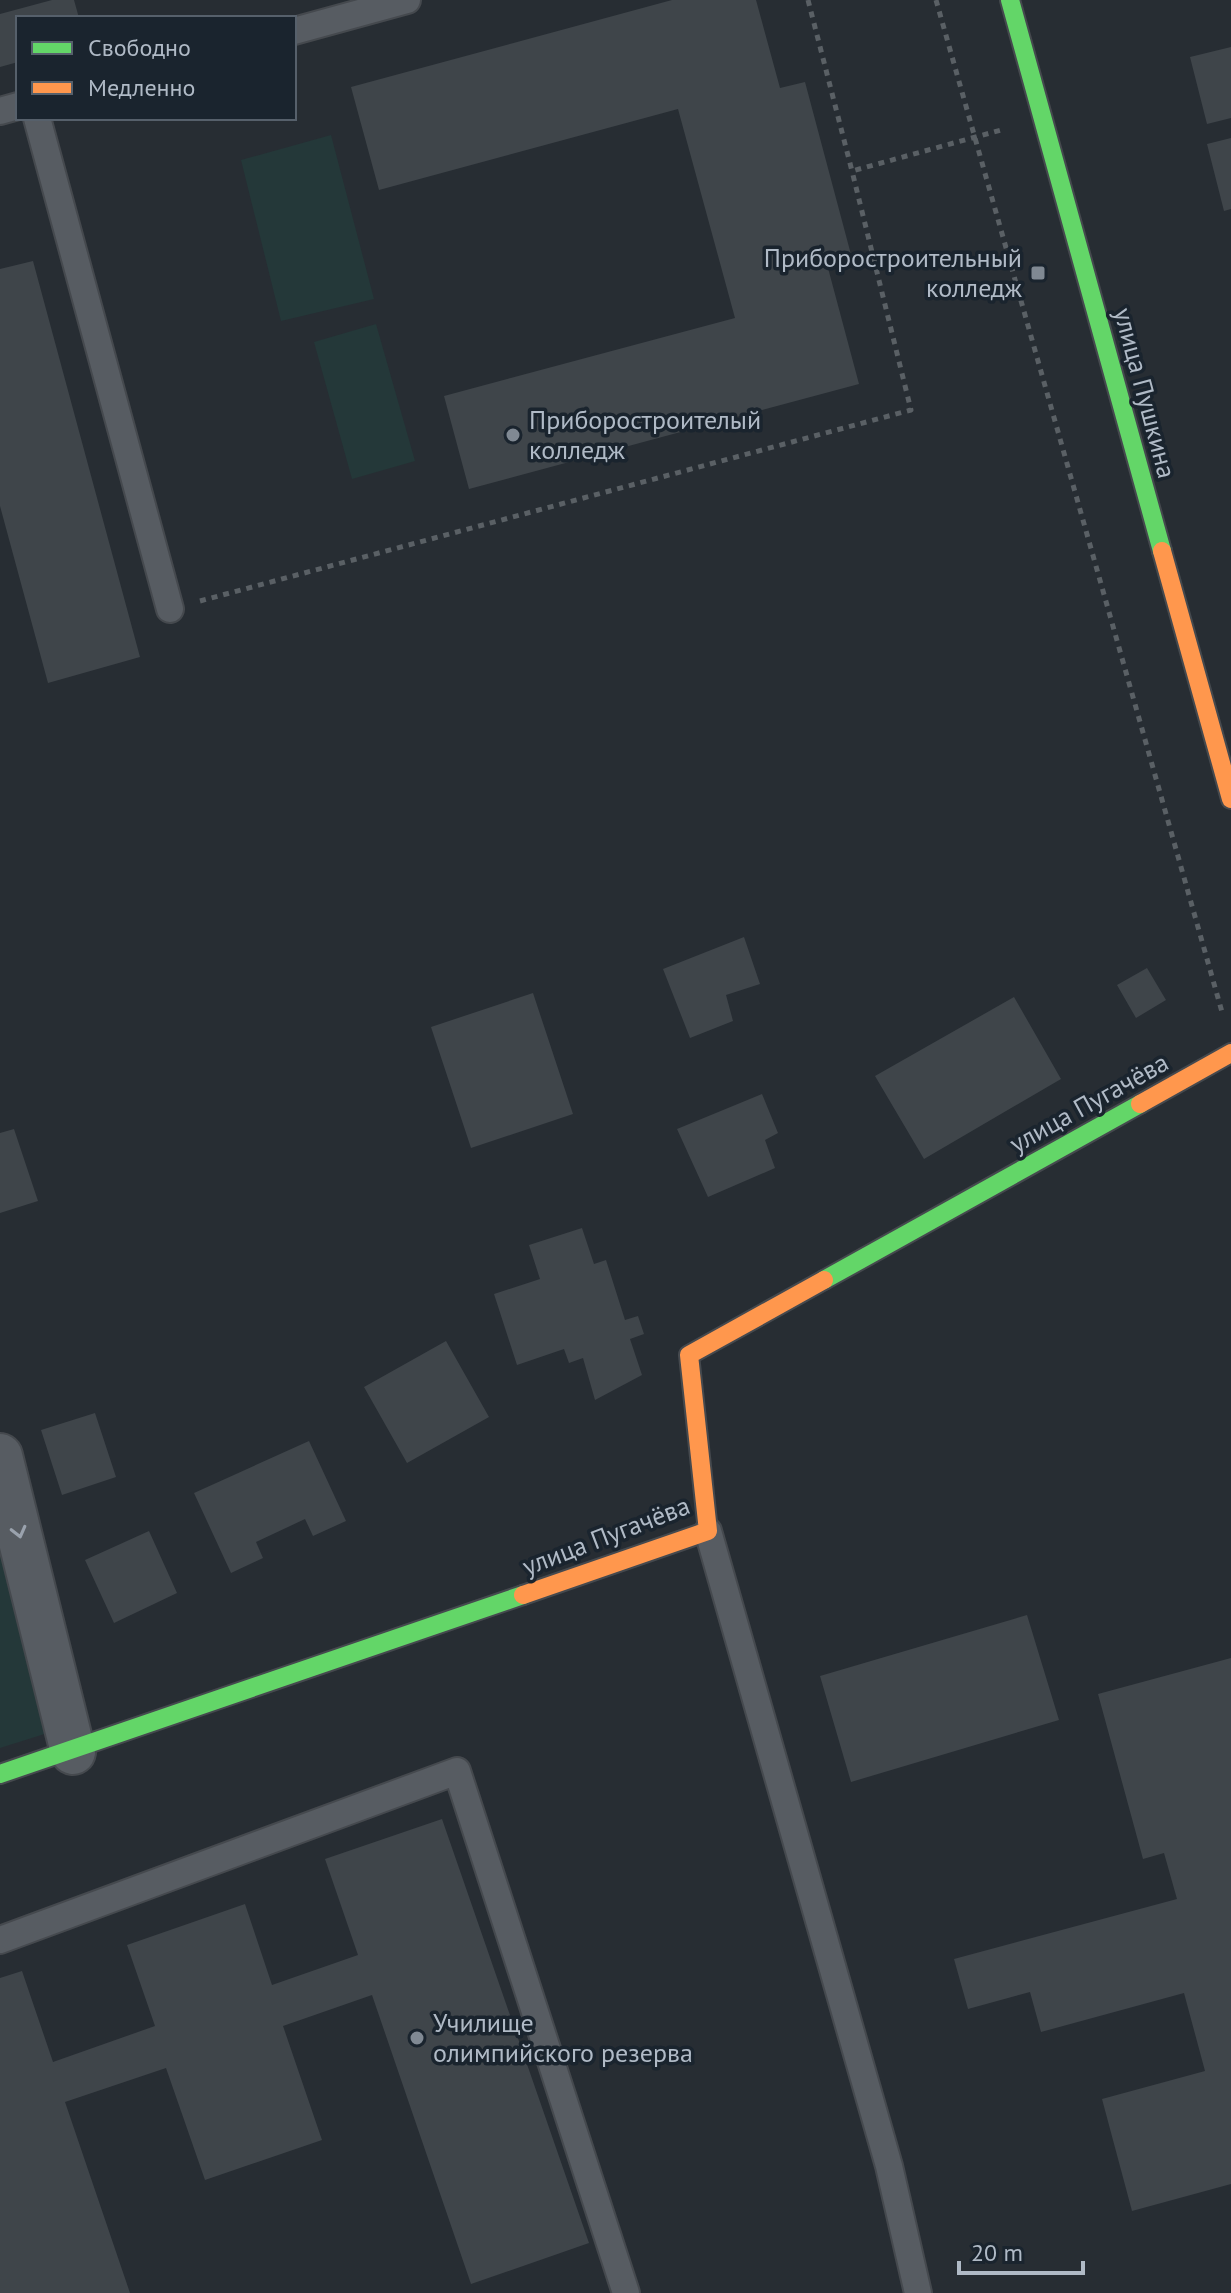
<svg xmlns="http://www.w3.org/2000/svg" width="1231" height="2293" viewBox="0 0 1231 2293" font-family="'PT Sans',sans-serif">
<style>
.green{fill:#243839}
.building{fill:#3f454a}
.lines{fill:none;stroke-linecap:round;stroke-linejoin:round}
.lane-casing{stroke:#45494e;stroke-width:30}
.street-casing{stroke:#45494e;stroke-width:48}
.fast-casing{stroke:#45494e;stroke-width:22}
.slow-casing{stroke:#45494e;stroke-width:22}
.path{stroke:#5a6065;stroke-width:5;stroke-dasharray:6 6;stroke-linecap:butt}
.lane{stroke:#575c62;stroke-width:26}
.street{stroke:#575c62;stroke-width:44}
.fast{stroke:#63d668;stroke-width:18}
.slow{stroke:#ff974d;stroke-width:18}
.oneway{stroke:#9aa2ad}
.poi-dot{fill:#808993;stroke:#1a242e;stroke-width:3}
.labels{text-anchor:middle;stroke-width:7;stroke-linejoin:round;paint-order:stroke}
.poi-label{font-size:26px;fill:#b0bac6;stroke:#1a242e;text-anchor:start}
.street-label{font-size:26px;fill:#b0bac6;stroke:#1a242e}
</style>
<rect width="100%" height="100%" fill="#272d33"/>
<!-- green -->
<path class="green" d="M331 135 374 299 281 321 241 160Z
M376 324 415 461 352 479 314 342Z
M0 1506 54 1731 0 1748Z"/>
<!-- building -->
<path class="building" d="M52 0H74L79 18H18V62L0 67V14Z
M672 0H756L780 88 805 82 853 262 828 268 859 384 469 489 444 396 735 318 678 109 379 190 351 87Z
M1231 47V118L1207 124 1190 57Z
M1231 138V209L1224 211 1207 144Z
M33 261 140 657 48 683 0 506V269Z
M744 937 760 984 726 995 733 1021 690 1038 663 969Z
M1147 968 1166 1000 1136 1018 1117 985Z
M533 993 573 1114 471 1148 431 1027Z
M1014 997 1061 1079 924 1159 875 1076Z
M762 1094 778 1133 765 1140 775 1168 708 1197 677 1129Z
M14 1129 38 1201 0 1213V1133Z
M582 1228 594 1264 606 1260 625 1320 638 1316 644 1334 630 1339 642 1375 595 1400 583 1358 569 1363 564 1349 517 1365 494 1294 540 1279 529 1245Z
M446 1341 489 1417 407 1463 364 1387Z
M95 1413 116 1477 62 1495 41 1430Z
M309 1441 346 1521 313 1536 305 1519 256 1542 263 1558 231 1573 194 1493Z
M149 1531 177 1593 114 1623 85 1560Z
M1027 1615 1059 1720 851 1782 820 1676Z
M1231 1658V2184L1132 2211 1102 2099 1205 2071 1184 1993 1041 2032 1030 1992 968 2009 954 1959 1177 1899 1164 1853 1143 1859 1098 1694Z
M442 1819 589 2243 471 2284 372 1995 283 2026 322 2140 205 2180 166 2068 65 2102 130 2293H0V1978L22 1971 53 2062 155 2026 127 1945 245 1904 272 1985 358 1955 325 1859Z"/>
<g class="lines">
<defs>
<path id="lane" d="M294 31 407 0
M0 111 18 106
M37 118 170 609
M708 1531 889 2166 918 2293
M0 1940 457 1771 626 2293"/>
<path id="street" d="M0 1456 73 1752"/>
<path id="fast" d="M1010 0 1162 551
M824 1280 1140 1104
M0 1774 523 1595"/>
<path id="slow" d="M1162 551 1231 799
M1140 1104 1231 1053
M523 1595 708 1531 689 1355 824 1280"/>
</defs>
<!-- lane casing -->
<use href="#lane" class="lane-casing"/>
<!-- street casing -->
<use href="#street" class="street-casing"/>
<!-- fast casing -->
<use href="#fast" class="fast-casing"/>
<!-- slow casing -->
<use href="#slow" class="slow-casing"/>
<!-- path -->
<path class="path" d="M808 0 852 171 1001 130
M936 0 1222 1012
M200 601 911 410 852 171"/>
<!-- lane -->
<use href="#lane" class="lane"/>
<!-- street -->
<use href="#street" class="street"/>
<!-- fast -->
<use href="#fast" class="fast"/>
<!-- slow -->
<use href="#slow" class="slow"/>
</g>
<!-- one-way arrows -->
<defs><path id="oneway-chevron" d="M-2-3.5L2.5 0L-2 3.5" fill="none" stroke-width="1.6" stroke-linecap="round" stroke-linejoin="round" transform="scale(2)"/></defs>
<use class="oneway" href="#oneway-chevron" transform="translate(19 1532) rotate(76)"/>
<!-- markers -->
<g class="poi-dot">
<rect x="1030" y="265" width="16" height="16" rx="4"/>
<circle cx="513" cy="435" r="8"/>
<circle cx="417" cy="2038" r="8"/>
</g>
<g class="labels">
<!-- poi labels -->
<g class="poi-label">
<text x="1022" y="267" text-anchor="end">Приборостроительный<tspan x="1022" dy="30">колледж</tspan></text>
<text x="529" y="429">Приборостроителый<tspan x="529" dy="30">колледж</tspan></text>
<text x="433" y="2032">Училище<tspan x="433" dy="30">олимпийского резерва</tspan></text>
</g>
<!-- street labels -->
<g class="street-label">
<text transform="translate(1145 393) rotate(75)" y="9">улица Пушкина</text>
<text transform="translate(1089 1103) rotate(-29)" y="9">улица Пугачёва</text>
<text transform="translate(606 1536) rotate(-21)" y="9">улица Пугачёва</text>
</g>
</g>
<!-- legend -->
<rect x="16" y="16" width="280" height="104" fill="#1a242e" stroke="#56606b" stroke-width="2"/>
<rect x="32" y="42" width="40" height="12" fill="#63d668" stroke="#56606b" stroke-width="2"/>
<text x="88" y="56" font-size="24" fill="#b0bac6">Свободно</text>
<rect x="32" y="82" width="40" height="12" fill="#ff974d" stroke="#56606b" stroke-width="2"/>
<text x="88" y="96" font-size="24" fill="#b0bac6">Медленно</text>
<!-- scale -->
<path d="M959 2261v12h124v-12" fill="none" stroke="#b0bac6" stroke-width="4"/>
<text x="971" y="2261" font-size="24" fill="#b0bac6" stroke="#1a242e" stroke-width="6" paint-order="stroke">20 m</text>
</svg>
